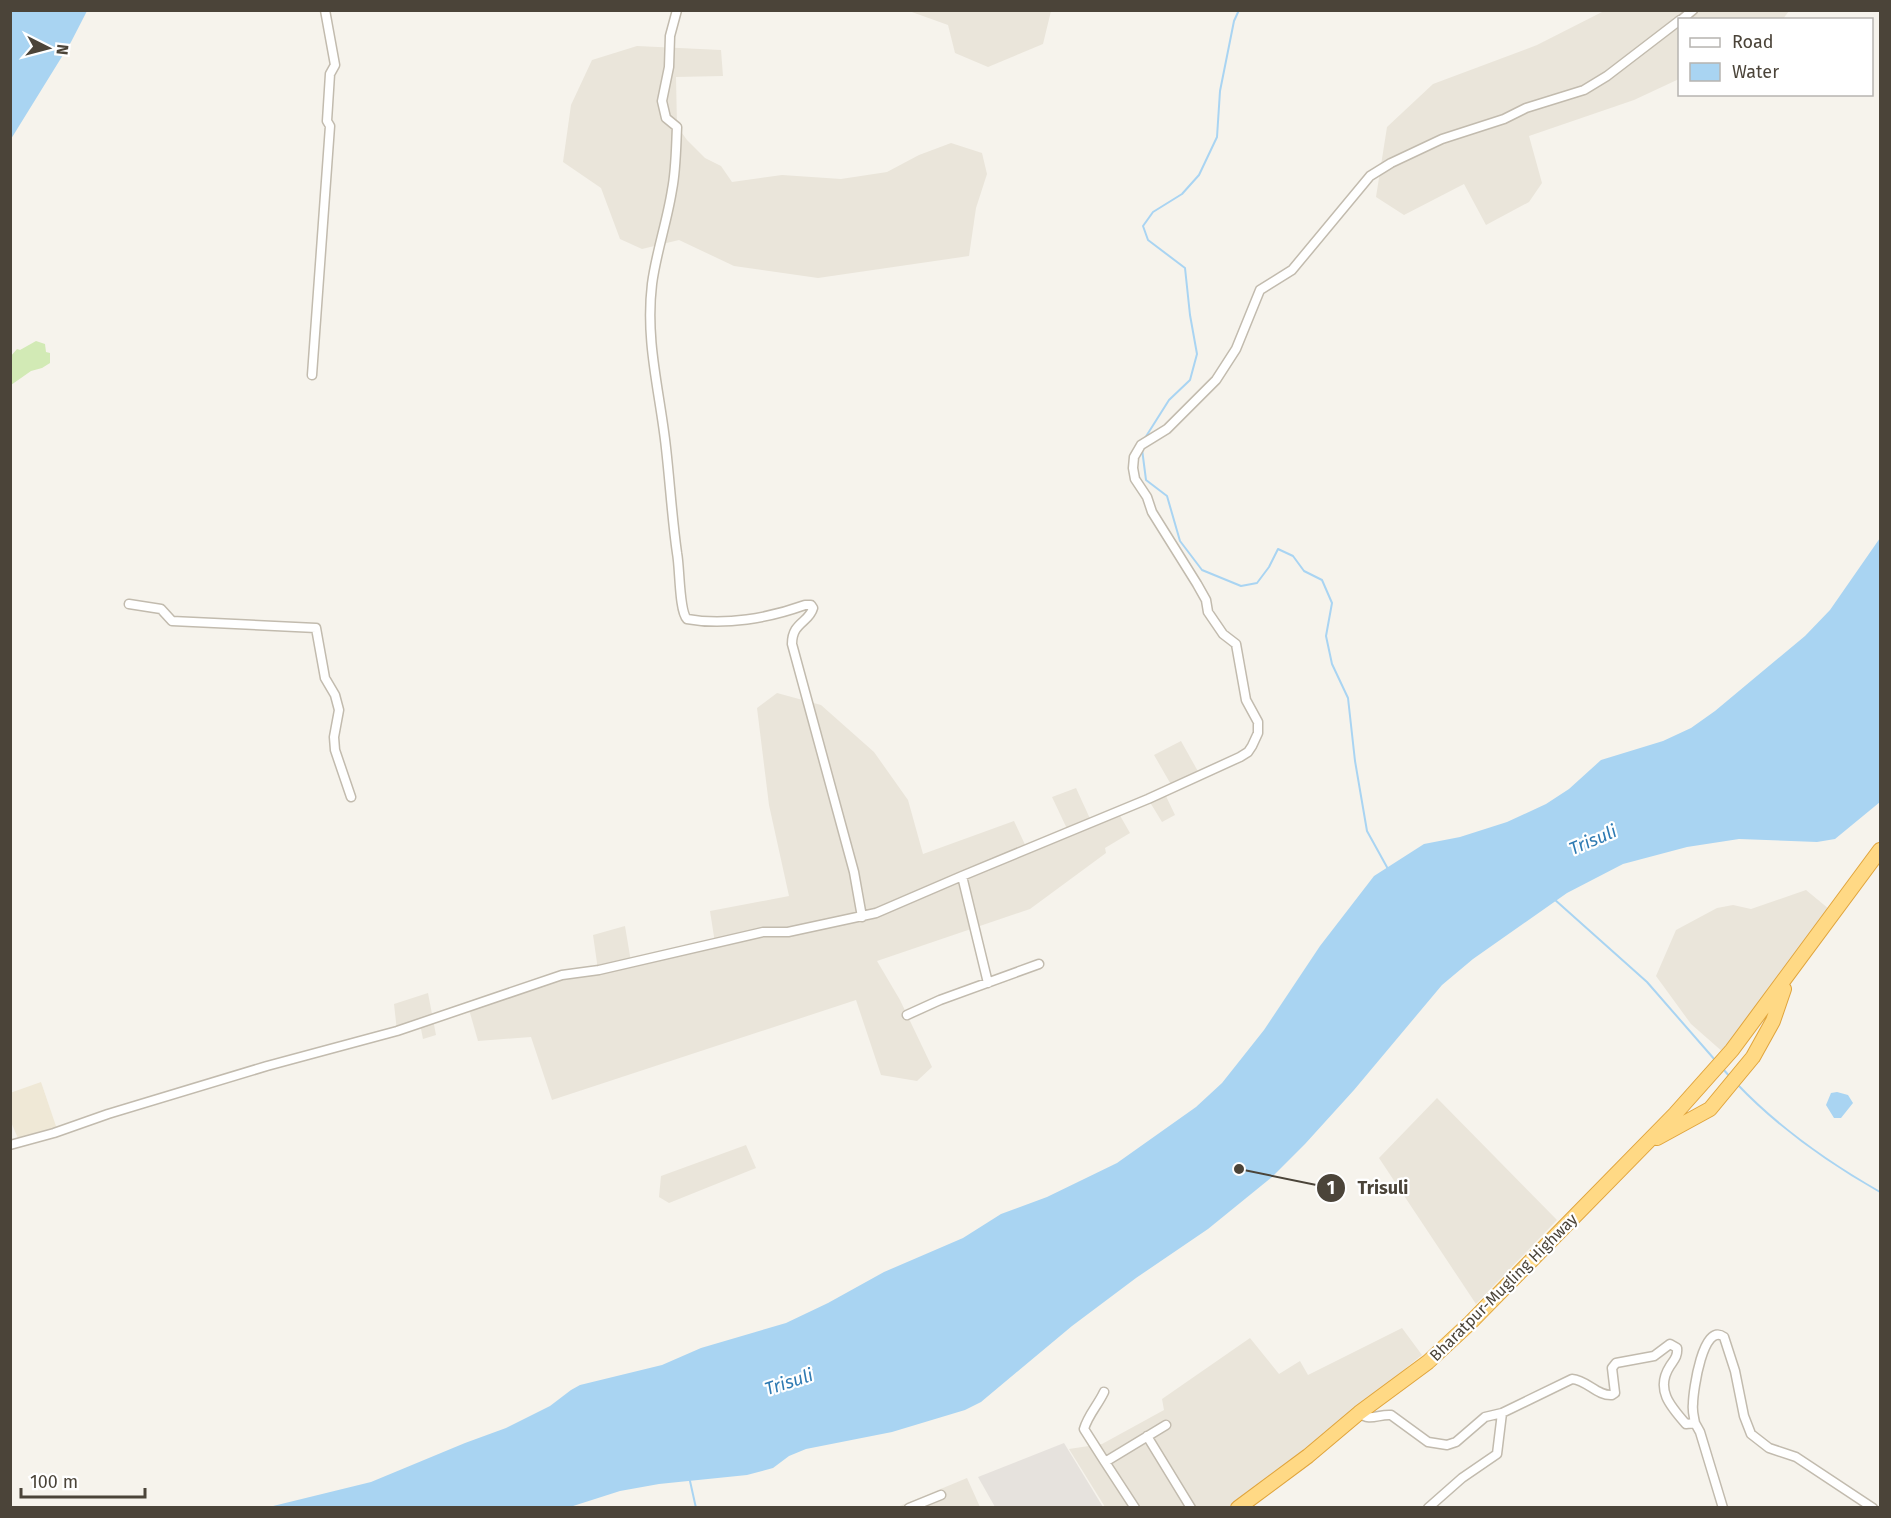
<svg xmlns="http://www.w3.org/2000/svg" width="1891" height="1518" viewBox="0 0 1891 1518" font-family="'Fira Sans',sans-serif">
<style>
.residential{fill:#eae5da}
.industrial{fill:#e6e2dd}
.education{fill:#efe8d6}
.green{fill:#d2eab5}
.water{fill:#a9d4f2}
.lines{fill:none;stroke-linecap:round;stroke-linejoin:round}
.stream{stroke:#a9d4f2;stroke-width:2}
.minor-casing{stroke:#c2bbae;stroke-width:11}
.trunk-casing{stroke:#e0a43c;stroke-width:16}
.minor{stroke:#fff;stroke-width:8}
.trunk{stroke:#ffd985;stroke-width:14}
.labels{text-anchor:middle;stroke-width:4.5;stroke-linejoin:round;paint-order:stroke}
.street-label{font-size:16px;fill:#4b4439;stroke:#fff}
.water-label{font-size:18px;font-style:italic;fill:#2e7ab2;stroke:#fff}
.leader{fill:none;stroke:#4b4439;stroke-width:2}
.callout-dot{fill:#4b4439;stroke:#fff;stroke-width:2}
.mark-label{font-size:18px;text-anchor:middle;font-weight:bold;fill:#fff}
.callout-label{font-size:18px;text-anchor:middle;font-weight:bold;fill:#4b4439;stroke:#fff;stroke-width:4.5;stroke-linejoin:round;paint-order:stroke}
</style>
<rect width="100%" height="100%" fill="#f6f3ec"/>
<!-- residential -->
<path class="residential" d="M909 11H1051L1043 44 988 67 955 53 948 25Z
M1604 11H1789L1783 19 1680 20 1679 79 1634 100 1529 136 1542 183 1529 202 1486 225 1464 184 1404 215 1376 197 1387 127 1433 84 1537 45Z
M637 46 721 50 723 76 676 77 677 126 687 140 705 158 721 166 732 182 782 175 841 179 887 172 919 155 951 143 982 153 987 174 976 208 969 256 818 278 734 266 679 240 642 249 620 239 601 188 563 162 571 105 592 60Z
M777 693 821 705 874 752 908 800 923 854 1014 821 1028 851 1069 833 1052 797 1076 788 1092 823 1118 812 1130 833 1105 848 1106 853 1030 909 877 961 900 1000 932 1067 917 1081 881 1075 856 1000 552 1100 531 1037 478 1041 468 1006 531 984 598 970 593 935 625 926 631 962 715 943 710 911 789 896 769 805 757 708Z
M1181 741 1200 775 1173 788 1154 755Z
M1164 792 1175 815 1162 822 1148 799Z
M1806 890 1829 909 1724 1053 1691 1024 1656 976 1676 930 1717 908 1733 905 1751 909Z
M428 993 436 1035 423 1039 420 1024 397 1031 394 1004Z
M1437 1098 1557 1220 1476 1304 1379 1158Z
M746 1145 756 1168 669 1203 659 1197 661 1176Z
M1402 1328 1422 1355 1235 1507H1105L1069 1449 1102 1444 1164 1410 1162 1399 1250 1338 1279 1374 1300 1361 1308 1375Z
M967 1478 980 1507 895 1508Z"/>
<!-- industrial -->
<path class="industrial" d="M1064 1443 1103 1507H995L978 1477Z"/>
<!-- education -->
<path class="education" d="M41 1082 58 1132 20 1143 11 1122 10 1093Z"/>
<!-- green -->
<path class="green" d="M36 341 45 344 46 352 50 353V363L42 368 31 371 11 385V356L17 349 20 350Z"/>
<!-- water -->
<path class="water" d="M11 10 87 11 71 42 11 139Z
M1880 538V802L1835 839 1817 842 1739 839 1687 847 1623 864 1567 893 1473 959 1442 985 1354 1090 1305 1144 1272 1177 1208 1229 1136 1278 1072 1326 981 1402 965 1410 892 1432 806 1449 789 1456 773 1468 747 1475 659 1484 620 1491 570 1507H269L371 1482 465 1443 506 1428 550 1406 571 1390 580 1385 662 1365 701 1348 786 1323 828 1303 884 1272 963 1238 1001 1214 1047 1197 1117 1163 1196 1107 1222 1083 1264 1030 1320 946 1374 876 1424 844 1460 837 1507 822 1546 804 1569 789 1601 760 1663 741 1691 728 1715 711 1805 636 1830 610Z
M1837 1092 1848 1095 1853 1103 1841 1118H1834L1826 1105 1831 1093Z"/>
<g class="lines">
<!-- stream -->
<path class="stream" d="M1145 438 1169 400 1190 380 1197 354 1190 315 1185 268 1148 240 1143 226 1153 212 1182 194 1199 175 1217 137 1220 91 1234 21 1239 10
M1142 449 1146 480 1167 496 1180 541 1202 570 1241 586 1257 583 1269 567 1278 549 1293 556 1304 571 1322 580 1332 603 1326 636 1332 664 1348 698 1355 761 1367 831 1388 869
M1554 899 1647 982 1715 1060
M1723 1069 1731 1078
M1737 1084C1778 1127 1829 1163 1880 1192
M690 1481 696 1508"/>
<defs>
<path id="minor" d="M677 10 670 36 669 67 662 101 666 118 677 127C676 148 676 170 672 190 667 222 656 253 652 284 645 342 660 392 666 448 670 483 672 518 677 553 680 568 679 611 687 619 725 626 769 618 805 605H811L813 608C809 623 792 622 792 644L854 872 862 917
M1681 20 1693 10
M312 375 330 126 327 121 330 74 335 65 325 10
M129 604 161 609 172 621 316 628 325 678 335 695 339 710 334 737 335 750 351 797
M962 876 988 983
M907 1015 940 1000 1039 964
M10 1145 54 1133 108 1114 267 1066 397 1031 562 975 599 970 763 932H788L876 913 962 876 1148 799 1240 757 1248 752 1252 746 1258 733V722L1246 700 1236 644 1223 634 1208 612 1206 600 1197 584 1152 512 1147 497 1135 479 1133 468 1134 457 1141 445 1167 429 1216 380 1236 349 1260 290 1292 270 1370 176 1391 163 1442 139 1504 119 1526 108 1584 90 1607 76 1680 20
M1104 1392C1098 1405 1088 1415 1084 1429L1105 1462
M1359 1413C1370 1422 1378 1414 1391 1415L1428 1442 1447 1445 1456 1442 1485 1417 1502 1413 1572 1379C1587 1380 1597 1396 1612 1395L1615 1393 1612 1368 1616 1363 1654 1356 1670 1344 1677 1348C1678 1356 1674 1360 1670 1366 1655 1389 1670 1406 1686 1424L1695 1423C1694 1417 1692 1411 1693 1404 1693 1391 1703 1321 1724 1337L1735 1371 1744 1416 1751 1434 1769 1448 1796 1457 1873 1508
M1695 1423 1700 1432 1723 1508
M1147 1436 1191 1508
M909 1508 941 1495
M1135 1508 1105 1462 1166 1425
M1428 1508 1462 1478 1497 1454 1502 1413"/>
<path id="trunk" d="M1657 1138 1710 1109 1753 1057 1773 1021 1784 989
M1238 1508 1308 1456 1359 1413 1428 1362 1470 1323 1675 1114 1732 1050 1880 850"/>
</defs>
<!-- minor casing -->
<use href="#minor" class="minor-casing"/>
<!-- trunk casing -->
<use href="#trunk" class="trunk-casing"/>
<!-- minor -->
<use href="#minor" class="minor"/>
<!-- trunk -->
<use href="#trunk" class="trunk"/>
</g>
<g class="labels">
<!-- street labels -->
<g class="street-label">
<text transform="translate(1503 1287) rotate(-45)" y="6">Bharatpur-Mugling Highway</text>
</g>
<!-- water labels -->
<g class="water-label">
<text transform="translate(1593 840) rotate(-23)" y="6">Trisuli</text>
<text transform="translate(789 1382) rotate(-18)" y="6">Trisuli</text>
</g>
</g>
<!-- callouts -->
<path class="leader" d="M1239 1169L1331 1188"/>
<g class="callout-dot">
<circle cx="1239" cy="1169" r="6"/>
<circle cx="1331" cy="1188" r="15"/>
</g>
<g class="mark-label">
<text x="1331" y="1194">1</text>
</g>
<g class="callout-label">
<text x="1383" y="1194">Trisuli</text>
</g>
<!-- border -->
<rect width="1891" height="1518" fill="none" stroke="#4b4439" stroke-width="24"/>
<!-- legend -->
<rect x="1678" y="18" width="195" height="78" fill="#ffffff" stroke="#b7b4b0" stroke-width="1.5"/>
<rect x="1690" y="38" width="30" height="9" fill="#ffffff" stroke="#b7b4b0" stroke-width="1.5"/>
<text x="1732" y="48" font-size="18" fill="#4b4439">Road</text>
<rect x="1690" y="63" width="30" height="18" fill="#a9d4f2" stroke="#b7b4b0" stroke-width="1.5"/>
<text x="1732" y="78" font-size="18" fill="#4b4439">Water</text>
<!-- north arrow -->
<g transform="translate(48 48) rotate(96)" stroke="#ffffff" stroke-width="4.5" paint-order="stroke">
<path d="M0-4.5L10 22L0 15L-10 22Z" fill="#4b4439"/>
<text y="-9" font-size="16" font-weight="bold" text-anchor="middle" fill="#4b4439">N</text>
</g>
<!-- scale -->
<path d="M21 1488v9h124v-9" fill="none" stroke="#4b4439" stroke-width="3"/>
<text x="30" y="1488" font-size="18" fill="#4b4439" stroke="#ffffff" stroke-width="4.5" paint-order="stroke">100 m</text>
</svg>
